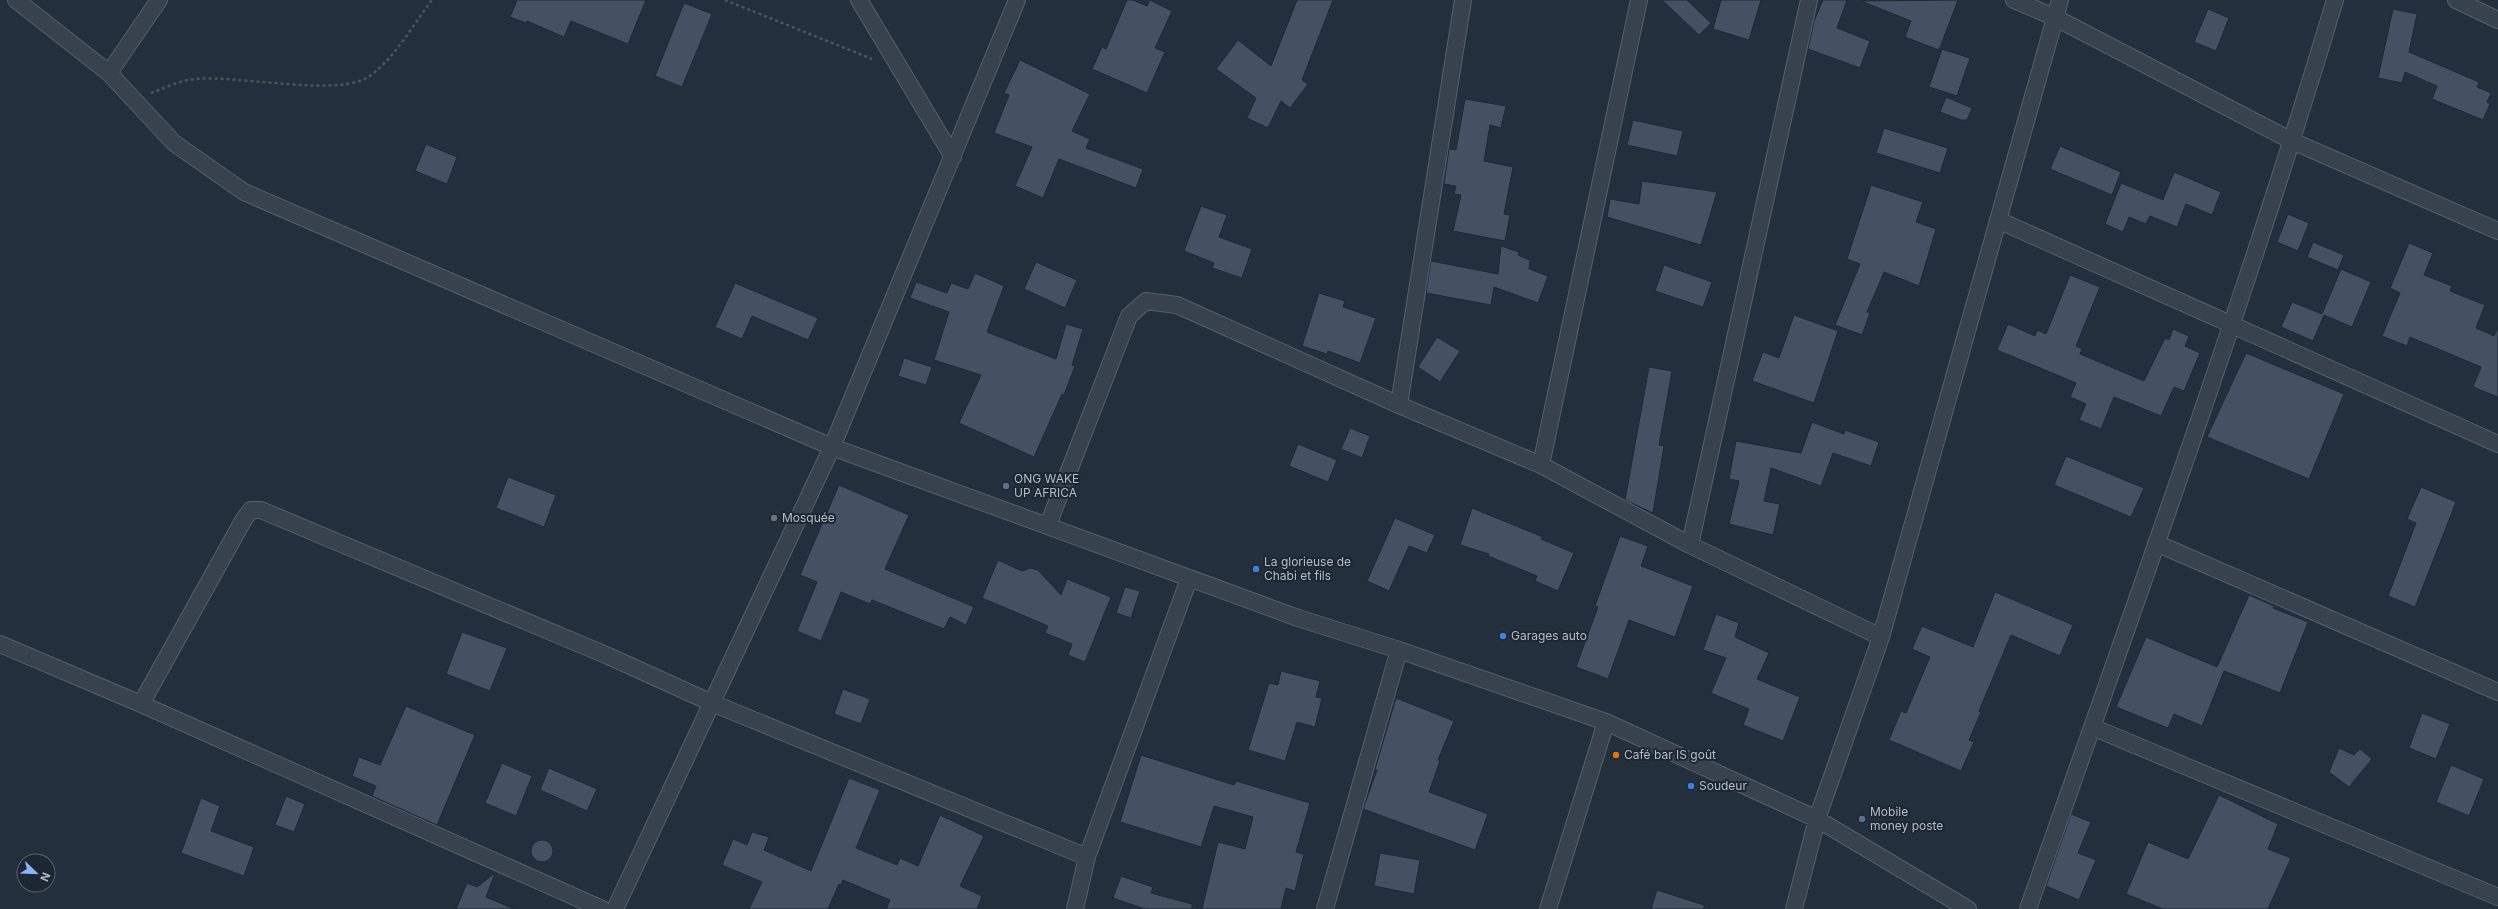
<svg xmlns="http://www.w3.org/2000/svg" width="2498" height="909" viewBox="0 0 2498 909" font-family="Inter,sans-serif">
<style>
.building{fill:#455162;stroke:#1f2835}
.lines{fill:none;stroke-linecap:round;stroke-linejoin:round}
.minor-casing{stroke:#565f6c;stroke-width:18}
.path{stroke:#44595c;stroke-width:2.5;stroke-dasharray:3 3;stroke-linecap:butt}
.minor{stroke:#38414e;stroke-width:16}
.service-dot{fill:#5c6f8a;stroke:#1d2633;stroke-width:1.5}
.worship-dot{fill:#6b7280;stroke:#1d2633;stroke-width:1.5}
.shop-dot{fill:#3f7fe0;stroke:#1d2633;stroke-width:1.5}
.food-dot{fill:#e8710a;stroke:#1d2633;stroke-width:1.5}
.labels{text-anchor:middle;stroke-width:4;stroke-linejoin:round;paint-order:stroke}
.poi-label{font-size:12px;fill:#b4bcc9;stroke:#1d2633;text-anchor:start}
</style>
<rect width="100%" height="100%" fill="#242f3e"/>
<!-- building -->
<path class="building" d="M517 0H646L628 44 571 21 564 37 527 21 526 23 510 17Z
M1127 0H1133L1147 6 1150 0 1172 11 1155 48 1165 52 1147 93 1092 69 1102 47 1106 49Z
M1297 0H1333L1302 80 1308 84 1290 108 1281 101 1268 128 1247 118 1256 98 1216 69 1238 40 1271 66Z
M1662 0H1687L1711 23 1699 35Z
M1721 0H1761L1749 40 1713 29Z
M1823 0H1847L1837 28 1870 41 1860 68 1808 49 1814 21Z
M1958 0 1939 50 1905 37 1911 21 1861 1Z
M684 3 712 14 682 87 655 76Z
M2208 9 2229 18 2216 51 2194 42Z
M2393 9 2417 14 2409 52 2479 82 2477 87 2491 93 2487 102 2490 104 2483 120 2432 99 2437 86 2405 72 2402 83 2378 78Z
M1942 49 1970 58 1957 96 1929 87Z
M1020 60 1090 94 1072 131 1090 139 1086 148 1143 169 1136 188 1059 159 1043 198 1015 186 1032 147 994 133 1009 95 1004 93Z
M1946 97 1972 108 1967 120H1961L1940 112Z
M1465 99 1506 106 1501 128 1490 125 1484 161 1513 167 1504 214 1510 215 1505 241 1453 231 1461 195 1454 194 1456 186 1444 184 1449 149 1456 150Z
M1633 120 1683 131 1677 156 1627 145Z
M1884 128 1948 148 1940 173 1876 153Z
M426 144 457 157 447 184 415 171Z
M2060 146 2121 172 2112 195 2050 169Z
M2174 172 2221 192 2212 215 2186 204 2177 227 2150 216 2146 224 2129 217 2123 232 2105 224 2121 183 2163 200Z
M1642 181 1717 192 1701 245 1607 217 1610 199 1639 204Z
M1871 185 1923 202 1916 222 1936 229 1919 286 1884 272 1867 312 1870 313 1862 335 1835 325 1860 264 1847 259Z
M1201 206 1227 215 1219 237 1252 249 1242 278 1212 268 1214 263 1184 251Z
M2288 214 2309 223 2298 251 2277 242Z
M2313 242 2344 255 2338 270 2307 257Z
M2409 243 2433 253 2424 275 2452 286 2450 291 2485 305 2476 328 2494 336 2498 327V397L2473 387 2481 367 2410 337 2407 346 2382 336 2400 293 2390 288Z
M1501 246 1519 252 1518 255 1530 260 1529 269 1548 276 1538 303 1494 287 1491 305 1426 293 1431 261 1498 274Z
M1036 262 1077 280 1065 308 1024 289Z
M1664 265 1712 282 1703 307 1655 291Z
M2341 269 2371 282 2352 327 2324 315 2313 341 2281 327 2292 302 2322 314Z
M975 273 1004 286 987 332 1056 359 1066 324 1083 329 1072 365 1075 366 1064 395 1062 394 1034 457 959 423 981 375 934 360 949 312 910 298 916 282 947 293 951 283 968 289Z
M2070 275 2100 287 2076 346 2082 349 2080 354 2144 381 2165 338 2169 340 2173 329 2189 336 2185 346 2200 353 2184 391 2174 387 2161 416 2114 397 2101 429 2079 420 2086 404 2070 397 2076 383 1997 350 2008 324 2035 336 2037 330 2046 334Z
M735 283 818 318 808 340 752 316 742 339 715 327Z
M1319 293 1345 301 1343 307 1376 318 1360 363 1328 351 1327 354 1302 346Z
M1794 315 1838 331 1814 403 1752 381 1763 352 1779 358Z
M1437 337 1460 351 1440 382 1418 367Z
M2246 353 2344 394 2309 479 2207 437Z
M904 358 932 367 926 385 898 376Z
M1649 367 1672 371 1659 445 1664 446 1653 513 1625 500Z
M1812 422 1844 434 1845 430 1879 442 1871 466 1833 453 1821 486 1771 468 1764 501 1780 504 1773 535 1729 524 1739 481 1729 479 1736 441 1801 453Z
M1350 428 1370 436 1362 458 1341 449Z
M1298 444 1337 460 1328 482 1289 466Z
M2066 456 2144 488 2131 517 2054 485Z
M508 477 556 495 544 527 496 508Z
M839 485 909 515 885 569 974 607 966 625 950 617 944 629 872 600 870 604 841 592 821 641 797 631 817 582 800 575Z
M2421 487 2456 502 2415 607 2388 596 2416 523 2407 519Z
M1472 508 1543 537 1541 539 1574 553 1558 591 1535 581 1537 576 1488 556 1489 554 1460 545Z
M1395 518 1435 535 1427 553 1409 546 1389 591 1367 581Z
M1620 536 1648 546 1641 566 1693 586 1675 637 1629 620 1608 679 1576 667 1598 607 1595 606Z
M998 560 1022 571 1030 568 1038 570 1061 595 1067 579 1111 597 1085 662 1068 655 1072 644 1045 633 1048 626 982 598Z
M1125 587 1140 591 1131 618 1116 613Z
M1995 592 2073 625 2060 656 2011 635 1979 711 1981 712 1969 740 1974 742 1961 771 1889 740 1901 711 1906 713 1930 657 1912 649 1922 626 1973 647Z
M2249 595 2274 606 2273 608 2308 622 2280 693 2224 671 2202 726 2174 714 2168 728 2116 707 2146 637 2217 667Z
M1716 614 1739 623 1735 637 1769 653 1757 679 1800 697 1783 741 1743 725 1749 709 1711 693 1726 658 1703 650Z
M462 632 507 648 490 691 446 674Z
M1281 671 1320 681 1316 697 1322 698 1315 727 1297 722 1285 761 1248 750 1269 683 1278 685Z
M843 689 870 699 861 724 834 714Z
M1396 698 1454 721 1438 760 1440 761 1429 792 1488 814 1475 850 1363 809 1377 770 1375 769Z
M406 706 475 735 437 825 372 796 376 786 352 776 359 757 380 765Z
M2422 713 2450 724 2436 759 2409 748Z
M2339 748 2354 755 2360 749 2372 759 2349 787 2329 772Z
M1141 755 1234 785 1236 781 1310 803 1296 852 1304 854 1295 891 1286 888 1281 909H1202L1218 842 1245 849 1253 817 1214 806 1201 847 1120 822Z
M502 763 532 776 516 816 485 803Z
M2451 765 2484 779 2469 816 2436 802Z
M549 768 597 789 587 811 540 790Z
M849 778 880 790 856 848 897 865 900 858 918 866 940 815 984 836 960 886 982 896 977 909H886L890 900 843 880 841 885 839 884 828 909H749L762 882 722 865 733 839 747 845 752 832 769 837 764 850 811 871Z
M2219 795 2278 824 2268 849 2291 858 2268 909H2163L2126 894 2148 842 2188 859Z
M286 796 305 804 294 832 275 825Z
M201 798 220 806 211 831 254 847 244 876 181 853Z
M2071 814 2091 822 2078 853 2096 860 2079 900 2046 886Z
M531 851a11 11 0 1 1 22 0a11 11 0 1 1-22 0Z
M1380 853 1420 860 1414 894 1374 886Z
M495 873 486 897 514 909H456L467 883 477 887Z
M1121 876 1153 887 1151 893 1192 904V909H1145L1113 898Z
M1657 890 1704 905V909H1651Z"/>
<g class="lines">
<defs>
<path id="minor" d="M16 0 109 73 174 143 244 192 832 447 1298 618 1399 650 1606 722 1817 819 1968 909
M859 0 953 157
M2014 0 2054 17 2292 141 2498 231
M2456 0 2498 20
M109 73 159 0
M1998 220 2498 444
M1399 405 1463 0
M1541 465 1639 0
M1048 525 1129 316 1146 301 1177 305 1399 405 1541 465 1690 545 1881 637
M2156 543 2498 692
M1690 545 1809 0
M0 644 141 704 602 909
M141 704 244 519 251 510H261L606 655 712 703 1087 857
M2092 727 2498 897
M615 909 832 447 1017 0
M1075 909 1087 857 1189 579
M1325 909 1399 650
M1548 909 1606 722
M1794 909 1817 819 1881 637 2060 0
M2028 909C2134 607 2243 307 2335 0"/>
</defs>
<!-- minor casing -->
<use href="#minor" class="minor-casing"/>
<!-- path -->
<path class="path" d="M725 0 872 59
M151 93C163 89 176 82 188 80 232 72 340 100 371 75 396 56 413 25 432 0"/>
<!-- minor -->
<use href="#minor" class="minor"/>
</g>
<!-- markers -->
<g class="service-dot">
<circle cx="1006" cy="486" r="4"/>
<circle cx="1862" cy="819" r="4"/>
</g>
<circle class="worship-dot" cx="774" cy="518" r="4"/>
<g class="shop-dot">
<circle cx="1256" cy="569" r="4"/>
<circle cx="1503" cy="636" r="4"/>
<circle cx="1691" cy="786" r="4"/>
</g>
<circle class="food-dot" cx="1616" cy="755" r="4"/>
<g class="labels">
<!-- poi labels -->
<g class="poi-label">
<text x="1014" y="483">ONG WAKE<tspan x="1014" dy="14">UP AFRICA</tspan></text>
<text x="782" y="522">Mosquée</text>
<text x="1264" y="566">La glorieuse de<tspan x="1264" dy="14">Chabi et fils</tspan></text>
<text x="1511" y="640">Garages auto</text>
<text x="1624" y="759">Café bar IS goût</text>
<text x="1699" y="790">Soudeur</text>
<text x="1870" y="816">Mobile<tspan x="1870" dy="14">money poste</tspan></text>
</g>
</g>
<!-- north arrow -->
<g transform="translate(36 873) rotate(113)"><circle r="19" fill="#1d2633" stroke="#59626f"/>
<path d="M0-3L7 15L0 10L-7 15Z" fill="#8ab4f8"/>
<text y="-6" font-size="11" font-weight="bold" text-anchor="middle" fill="#b4bcc9">N</text>
</g>
</svg>
